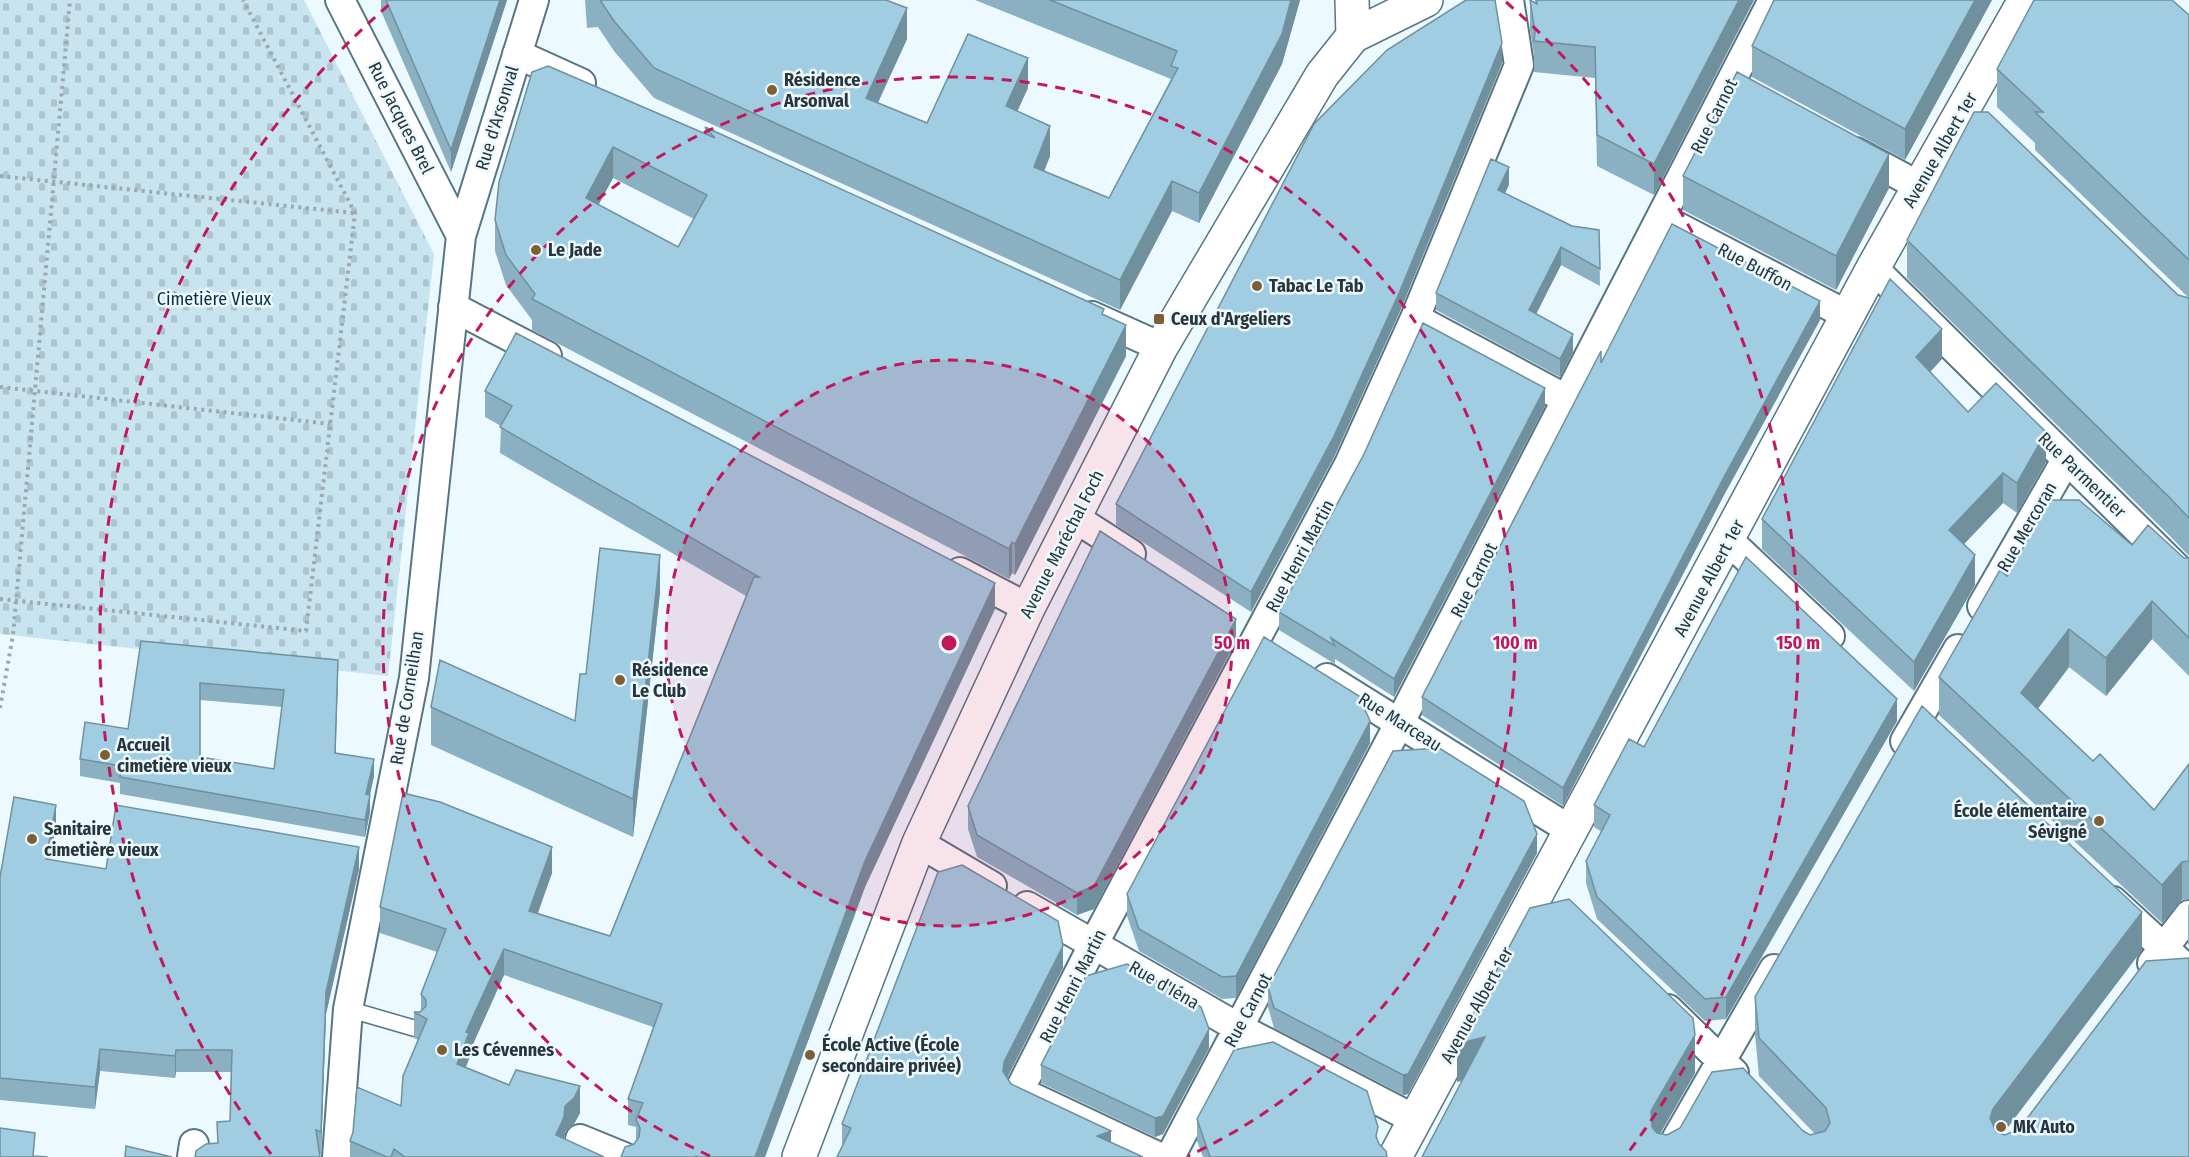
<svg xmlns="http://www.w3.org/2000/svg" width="2189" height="1157" viewBox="0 0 2189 1157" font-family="'Fira Sans Condensed',sans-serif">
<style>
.cemetery{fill:url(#cemetery-stones)}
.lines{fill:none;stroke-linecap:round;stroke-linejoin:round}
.lane-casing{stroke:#577582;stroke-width:18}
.street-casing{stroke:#577582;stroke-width:32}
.secondary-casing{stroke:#577582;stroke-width:36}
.path{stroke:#9ca9af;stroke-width:4;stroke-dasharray:3 4.5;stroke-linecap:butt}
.lane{stroke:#fff;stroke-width:15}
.street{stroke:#fff;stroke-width:28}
.secondary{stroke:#fff;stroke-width:33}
.wall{fill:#8ab0c2;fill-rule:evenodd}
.shaded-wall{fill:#70909e}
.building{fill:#a0cde1;stroke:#70909e;stroke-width:1.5;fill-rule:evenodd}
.ring{fill:none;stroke:#c2185b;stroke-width:3;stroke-dasharray:10 8}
.poi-dot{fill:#7d5f33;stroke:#ecf9ff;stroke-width:2}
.labels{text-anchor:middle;stroke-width:5;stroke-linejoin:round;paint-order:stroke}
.poi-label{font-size:18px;font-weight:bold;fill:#28353a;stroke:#ecf9ff;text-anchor:start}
.street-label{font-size:18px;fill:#28353a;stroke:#ecf9ff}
.park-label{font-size:18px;fill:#073140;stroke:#ecf9ff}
.centre{fill:#c2185b;stroke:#ecf9ff;stroke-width:3}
.ring-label{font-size:18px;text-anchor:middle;font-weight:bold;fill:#c2185b;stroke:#ecf9ff;stroke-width:5;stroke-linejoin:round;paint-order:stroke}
</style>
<defs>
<pattern id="cemetery-stones" width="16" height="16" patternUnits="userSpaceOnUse" patternTransform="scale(1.5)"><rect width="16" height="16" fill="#c7e4f0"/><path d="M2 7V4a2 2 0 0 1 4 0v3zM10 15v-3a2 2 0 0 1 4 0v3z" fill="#abc4cf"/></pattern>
</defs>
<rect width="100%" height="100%" fill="#ecf9ff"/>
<!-- cemetery -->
<path class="cemetery" d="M0 0H304L434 254 388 676 0 634Z"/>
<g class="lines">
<defs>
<path id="lane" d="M348 1009 417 1029"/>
<path id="street" d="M340 0 461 236
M517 54 581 83
M1856 152 1919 186
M1674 225 1849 316
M1873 268 2189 580
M453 307 547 356
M1092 316 1161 347
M1415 318 1568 400
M1075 518 1131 554
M1729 541 1830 636
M960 572 1028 608
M1982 606 2066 460
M1327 678 1572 831
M1905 741 1958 649
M919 843 992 886
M2113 901 2189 971
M1027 906 1239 1028 1414 1119
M2152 963 2189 915
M1668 1009 1734 1073
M580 1139 624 1157
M192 1157 194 1144
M337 1157 348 1009 414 678 461 236 534 0
M1159 1157 1019 1091 1093 945 1349 464 1415 318 1519 65 1509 0
M1170 1157 1400 722 1773 0
M1666 1157 1774 969"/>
<path id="secondary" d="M1352 0 1353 36
M799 1157 919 843 1028 608 1161 347 1322 75 1353 36 1426 0
M1395 1157 1873 268 2025 0"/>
</defs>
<!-- lane casing -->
<use href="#lane" class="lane-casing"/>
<!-- street casing -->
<use href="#street" class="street-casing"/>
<!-- secondary casing -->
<use href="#secondary" class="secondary-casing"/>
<!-- path -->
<path class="path" d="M0 176 354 213
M0 387 330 424
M0 599 306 631 355 213 243 0
M0 708 13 635 70 0"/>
<!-- lane -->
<use href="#lane" class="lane"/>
<!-- street -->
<use href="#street" class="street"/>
<!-- secondary -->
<use href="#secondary" class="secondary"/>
</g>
<!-- wall -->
<path class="wall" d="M381 0H507L451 172 381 11Z
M585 0H886L907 39 878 103 927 123 1028 88 1017 111 1050 156 1044 171 1109 198 1171 79 975 0H1300L1282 64 1199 223 1172 211 1120 310 654 98 614 51 598 27 587 28Z
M1530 0 1535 2V0H1754L1654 195 1597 166 1595 78 1534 72V54L1530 31Z
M1992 0 1905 160 1752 77V46Z
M2189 15V556L2170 536 1907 278V240L2189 298 2035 150V143L1997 107V69Z
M1502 63 1400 311 1334 457 1251 612 1116 525V504Z
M532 72 705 134V127L1104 315 1126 356 1015 575 1012 573 1009 579 532 330V320L506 285 495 251V220ZM613 178 694 219 678 247 598 205Z
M1683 176 1889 188 1836 290 1683 210Z
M1509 185 1505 193 1572 226 1599 230 1600 286 1561 265 1536 314 1573 352 1560 377 1436 310V293Z
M1820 320 1724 495 1563 806 1422 715V697L1601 363Z
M1942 359 1930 372 1968 412 2046 462 2017 513 2003 503 1964 544 1975 585 1914 691 1762 549V519Z
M485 391 995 609 865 887 765 1157H621L636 1141V1127L628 1125V1099L653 1027 504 975 469 1053V1059L466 1067 580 1113 574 1124 565 1132V1139L604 1157H350V1141L401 1106 418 1040 414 1038V1012H420L421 1011V994L437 952 380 933V907L552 873 538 913 610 936 746 596 500 453 501 426 485 417Z
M1545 406 1394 697 1335 659V664L1279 630V612Z
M2132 545 2184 558H2189V676L2152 639 2106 696 2069 667 2038 709 2093 761 2154 810 2189 764V899L2182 900 2162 923 1939 715V677L2007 576Z
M660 592 633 837 431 745V707L575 721 586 674Z
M141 641 338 677 335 753 374 776 370 795V812L365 837 120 794V783L80 776V759L128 729ZM200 700 282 707 274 769 200 757Z
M1236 641 1094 909 1077 915 977 857 968 829V806Z
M1897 721 1726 1019 1705 1021 1597 919 1586 883V861L1602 832 1594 827V805L1644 747Z
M1370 743 1236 998 1222 999 1139 951 1127 916V894Z
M56 827 50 860 106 869H359L326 1014 321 1154 217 1143 230 1121 231 1072H176L175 1078 100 1071 95 1109 0 1100V877Z
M1537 853 1408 1094 1403 1095 1274 1028 1268 1007V987Z
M2189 904V945L2188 944V906Z
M2142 950 2002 1134 2005 1135 2019 1129 2189 1157H1422L1462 1080 1457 1082V1044L1695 1073 1660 1134 1667 1135 1803 1131 1810 1135 1815 1134 1759 1076 1755 1035V997Z
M1063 968 842 1146V1124Z
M1209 1048 1163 1134 1155 1137 1041 1083V1065Z
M1197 1119 1378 1142 1387 1157H1203L1197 1141Z"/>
<!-- shaded-wall -->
<path class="shaded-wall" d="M500 0H507L451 172V150Z
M1291 0H1300L1282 64 1199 223V193Z
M1739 0H1754L1654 195V164Z
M1975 0H1992L1905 160V129Z
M907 8V39L866 128V98Z
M1502 43V63L1400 311 1334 457 1251 612V592Z
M1028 58V88L1006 136V106Z
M1050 126V156L1034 197V167Z
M613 147V178L586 228V198Z
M1889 154V188L1836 290V256Z
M1509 167V185L1498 207V190Z
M1172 181V211L1120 310V280Z
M1561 247V265L1529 328V310Z
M1820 301V320L1724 495 1563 806V788L1724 477Z
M1126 325V356L1015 575V544Z
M1942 329V359L1916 387V357Z
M1573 334V352L1560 377V359Z
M1545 388V406L1394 697V679Z
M2046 432V462L2017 513V483Z
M2003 473V503L1949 560V530Z
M1012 542V573L1009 579V549Z
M660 555V592L633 837V799Z
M1975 555V585L1914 691V662Z
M995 583V609L865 887 765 1157H755L865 861Z
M2152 601V639L2106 696V658Z
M1236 619V641L1094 909 1077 915V893Z
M2069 629V667L2021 731V693Z
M338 660V677L335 770V753Z
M1897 699V721L1726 1019V997Z
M1370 721V743L1236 998V976Z
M374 759V776L366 811V794Z
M370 795V812L365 837V820Z
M56 805V827L46 881V859Z
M1537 834V853L1408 1094 1403 1095V1075Z
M359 847V869L326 1014 321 1154V1132L326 992Z
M552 847V873L529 937V911Z
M2182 862V900L2162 923V885Z
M2142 912V950L1993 1147 1990 1118 1993 1109Z
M1063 946V968L1004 1084 1003 1071 1004 1062Z
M504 949V975L469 1053V1059L457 1090V1064L466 1032Z
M1209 1029V1048L1163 1134 1155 1137V1118Z
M1695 1035V1073L1651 1149V1111Z
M1485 1037V1075L1457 1082V1044Z
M100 1049V1071L95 1109V1087Z
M176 1050V1072L175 1078V1056Z
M580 1086V1113L574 1124 565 1132 564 1143 556 1135 565 1106Z
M1111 1131V1153L1097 1136Z"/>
<!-- building -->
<path class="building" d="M386 0H500L451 150Z
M600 0H886L907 8 866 98 927 123 968 34 1028 58 1006 106 1050 126 1034 167 1109 198 1178 68 1171 66 1177 51 1050 0H1291L1282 34 1199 193 1172 181 1120 280 654 68 614 21Z
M1466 0H1495L1502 43 1400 291 1334 436 1251 592 1116 504 1314 124 1387 50Z
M1530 0 1537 4V0H1739L1654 164 1597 135 1595 47 1534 41 1535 32Z
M1774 0H1975L1905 129 1752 46Z
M2034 0H2172L2189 15V260L2035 112H2043L1997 69Z
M548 66 715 138 705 127 1104 309 1102 314 1126 325 1015 544 1012 542 1009 549 532 299 535 294 506 255 495 220 499 182 532 72ZM613 147 707 195 678 247 586 198Z
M1737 72 1889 154 1836 256 1683 176Z
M1974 112H1988L2178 295 2189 298V518L2170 498 1907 240Z
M1491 159 1509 167 1498 190 1572 226 1599 230 1600 269 1561 247 1529 310 1573 334 1560 359 1436 293Z
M1672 224 1820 301 1724 477 1563 788 1422 697 1601 351V363Z
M1890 279 1942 329 1916 357 1968 412 1996 383 2046 432 2017 483 2003 473 1949 530 1975 555 1914 662 1762 519Z
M1423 323 1545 388 1394 679 1331 638 1335 646 1279 612 1364 454Z
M516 333 995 583 865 861 755 1157H699L696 1156 695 1157H621L625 1147 634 1144 639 1137 640 1128 636 1120 643 1103 628 1099 662 1004 504 949 466 1032 469 1033 457 1064 509 1085 516 1070 580 1086 574 1098 565 1106 564 1117 556 1135 604 1157H405L394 1149 391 1157H387L350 1141 353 1132 357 1087 401 1106 403 1076 427 1019 414 1012H420L426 1006V1000L421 994 446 929 380 907 403 793 440 802 552 847 529 911 610 936 754 577H759L500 427 512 406 485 391Z
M2050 500H2079L2132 545 2148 525 2184 558H2189V638L2152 601 2106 658 2069 629 2021 693 2093 761 2100 754 2154 810 2189 764V861L2182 862 2162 885 1939 677 2000 570 2007 576Z
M1100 531 1236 619 1094 886 1077 893 977 835 968 806Z
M600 548 660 555 633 799 431 707 440 660 575 721 580 674H586Z
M1746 557 1897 699 1726 997 1705 999 1597 897 1586 861 1610 815 1594 805 1629 739 1644 747Z
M1264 637 1359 696 1370 721 1236 976 1222 977 1139 929 1127 894Z
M141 641 338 660 335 753 374 759 366 794 370 795 365 820 120 777 122 766 80 759 85 722 128 729ZM200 683 284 690 274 769 200 757Z
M1922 706 2142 912 1993 1109 1990 1118 1996 1132 2005 1135 2019 1129 2146 961 2189 958V1157H1422L1485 1037 1457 1044 1530 908 1569 899 1693 1018 1695 1035 1651 1111 1652 1127 1657 1133 1667 1135 1680 1128 1712 1072 1743 1068 1803 1131 1810 1135 1825 1131 1830 1123 1826 1108 1759 1038 1755 997Z
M1439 748 1524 801 1537 834 1408 1074 1403 1075 1274 1008 1268 987 1393 751Z
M14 797 56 805 46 859 106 869 116 805 359 847 326 992 321 1132 316 1130 320 1157H195L196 1151 206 1144 218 1143 217 1122 230 1121 232 1050H176L175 1056 100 1049 95 1087 0 1078V877Z
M962 865 1058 921 1063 946 1004 1062 1003 1071 1011 1084 1111 1131 1097 1136 1143 1157H837L851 1128 842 1124 938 872Z
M1127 964 1201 1007 1209 1029 1163 1116 1155 1118 1041 1065 1086 976Z
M1273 1042 1367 1091 1378 1127 1376 1136 1379 1144 1386 1151 1387 1157H1210L1197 1119 1234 1050Z
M0 1128 35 1133 33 1156 48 1157H0Z
M126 1146 172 1157H125Z"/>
<!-- distance rings -->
<circle cx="949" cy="643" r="283" fill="#c2185b" fill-opacity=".12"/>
<g class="ring">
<circle cx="949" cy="643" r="283"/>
<path d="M710 1156A566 566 0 1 1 1188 1156"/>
<path d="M271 1154A849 849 0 0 1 392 2M1506 2A849 849 0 0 1 1627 1154"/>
</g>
<!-- markers -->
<g class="poi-dot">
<circle cx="772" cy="90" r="6"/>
<circle cx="536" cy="250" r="6"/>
<circle cx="1257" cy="286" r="6"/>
<rect x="1153" y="313" width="12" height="12" rx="3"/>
<circle cx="620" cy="680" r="6"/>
<circle cx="105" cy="755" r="6"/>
<circle cx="2099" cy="821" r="6"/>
<circle cx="32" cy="839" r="6"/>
<circle cx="442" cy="1050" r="6"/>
<circle cx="810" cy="1055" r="6"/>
<circle cx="2001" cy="1127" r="6"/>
</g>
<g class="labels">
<!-- poi labels -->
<g class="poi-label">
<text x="784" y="86">Résidence<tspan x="784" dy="21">Arsonval</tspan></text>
<text x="548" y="256">Le Jade</text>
<text x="1269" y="292">Tabac Le Tab</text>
<text x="1171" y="325">Ceux d'Argeliers</text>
<text x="632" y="676">Résidence<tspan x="632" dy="21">Le Club</tspan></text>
<text x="117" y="751">Accueil<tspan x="117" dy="21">cimetière vieux</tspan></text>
<text x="2087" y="817" text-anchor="end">École élémentaire<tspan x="2087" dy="21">Sévigné</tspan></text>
<text x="44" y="835">Sanitaire<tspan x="44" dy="21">cimetière vieux</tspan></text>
<text x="822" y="1051">École Active (École<tspan x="822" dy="21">secondaire privée)</tspan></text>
<text x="454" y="1056">Les Cévennes</text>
<text x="2013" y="1133">MK Auto</text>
</g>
<!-- street labels -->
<g class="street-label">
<text transform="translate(1714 116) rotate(-63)" y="6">Rue Carnot</text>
<text transform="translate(401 118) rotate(63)" y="6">Rue Jacques Brel</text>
<text transform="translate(497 118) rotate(-73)" y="6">Rue d'Arsonval</text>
<text transform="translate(1940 150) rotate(-60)" y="6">Avenue Albert 1er</text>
<text transform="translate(1755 267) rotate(28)" y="6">Rue Buffon</text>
<text transform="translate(2082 475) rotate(44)" y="6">Rue Parmentier</text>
<text transform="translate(2027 527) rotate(-60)" y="6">Rue Mercoran</text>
<text transform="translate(1062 544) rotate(-63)" y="6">Avenue Maréchal Foch</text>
<text transform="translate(1300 556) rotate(-62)" y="6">Rue Henri Martin</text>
<text transform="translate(1709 578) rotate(-62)" y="6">Avenue Albert 1er</text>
<text transform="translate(1474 580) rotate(-63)" y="6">Rue Carnot</text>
<text transform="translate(407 698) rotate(-81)" y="6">Rue de Corneilhan</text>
<text transform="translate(1400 722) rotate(32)" y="6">Rue Marceau</text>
<text transform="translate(1164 985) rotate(30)" y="6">Rue d'Iéna</text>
<text transform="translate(1073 986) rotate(-63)" y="6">Rue Henri Martin</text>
<text transform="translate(1477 1005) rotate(-61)" y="6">Avenue Albert 1er</text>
<text transform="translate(1248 1010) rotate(-62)" y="6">Rue Carnot</text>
</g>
<!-- park labels -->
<g class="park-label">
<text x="214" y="305">Cimetière Vieux</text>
</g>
</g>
<circle cx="949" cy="643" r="9" class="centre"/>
<g class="ring-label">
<text x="1232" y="649">50 m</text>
<text x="1515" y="649">100 m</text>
<text x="1798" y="649">150 m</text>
</g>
</svg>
